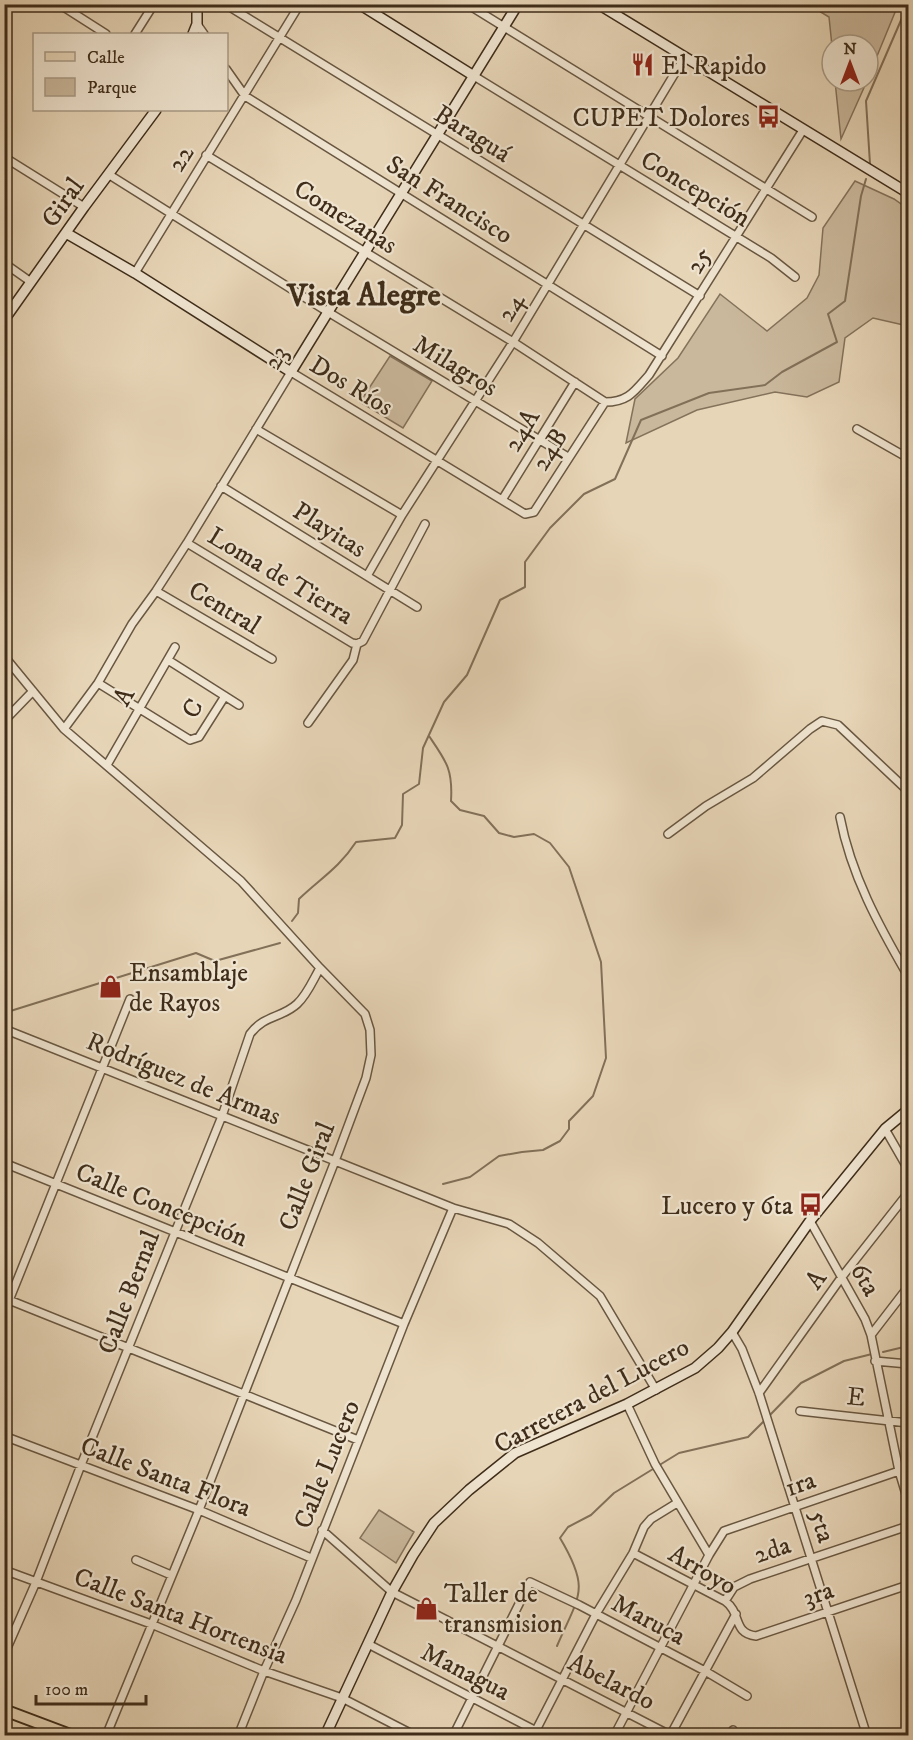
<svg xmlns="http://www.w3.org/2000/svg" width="913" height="1740" viewBox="0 0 913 1740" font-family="'IM FELL DW Pica',serif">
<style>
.green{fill:#cab89c;stroke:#84725b;stroke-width:1.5}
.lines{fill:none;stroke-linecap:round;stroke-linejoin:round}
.stream{stroke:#827058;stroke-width:2}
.street-casing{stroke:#695741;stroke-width:10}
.secondary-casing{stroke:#3f2d1a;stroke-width:12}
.primary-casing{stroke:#3f2d1a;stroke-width:14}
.street{stroke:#efe4d0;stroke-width:7}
.secondary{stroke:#efe4d0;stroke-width:9}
.primary{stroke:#e7d5b7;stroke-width:10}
.labels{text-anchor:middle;stroke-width:4.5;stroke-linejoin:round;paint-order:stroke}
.poi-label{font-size:26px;fill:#3f2d1a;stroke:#efe4d0;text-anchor:start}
.street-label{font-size:26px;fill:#3f2d1a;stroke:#efe4d0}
.district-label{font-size:32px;font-weight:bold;fill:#3f2d1a;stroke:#efe4d0}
</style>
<rect width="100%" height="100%" fill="#e7d5b7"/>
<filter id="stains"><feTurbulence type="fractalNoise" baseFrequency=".00333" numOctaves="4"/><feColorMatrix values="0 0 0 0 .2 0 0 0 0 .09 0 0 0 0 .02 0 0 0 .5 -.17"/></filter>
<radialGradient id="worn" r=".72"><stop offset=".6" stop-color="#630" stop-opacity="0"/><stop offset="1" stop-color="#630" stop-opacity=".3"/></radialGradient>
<!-- green -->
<path class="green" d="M809 5H898L868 78V45L832 46 829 17Z
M835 81H867L841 139Z
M855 181 894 199 908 209V326L873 318 845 338 839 382 807 397 775 392 697 410 626 443 635 399 678 358 720 294 767 331 807 298 819 275 823 228Z
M390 356 432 381 403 428 360 402Z
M379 1510 414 1532 396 1563 360 1538Z"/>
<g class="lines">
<!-- stream -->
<path class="stream" d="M870 164 866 101 908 4
M429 736C446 761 453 769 451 801L460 810 484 816 499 833 514 837 534 834 550 843 569 867 601 962 606 1058 593 1096 569 1121V1129L560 1141 543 1150 522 1152 499 1156 470 1177 443 1184
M292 921 298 913 299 899C321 878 339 868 356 842L395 838 402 825 403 794 419 784 423 748 444 702 467 675 500 600 525 587V562L550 528 584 494 615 479 641 420 709 393 765 385 782 372 837 342 828 314 845 301 861 196 866 179
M4 1013 196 953 215 961 280 943
M883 1352 908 1346
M770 1415 801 1383 844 1361 872 1354
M557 1646C579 1595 591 1590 560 1538L568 1527 591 1515 614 1493 679 1453 748 1437 764 1421"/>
<defs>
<path id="street" d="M59 4 106 34
M225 4 700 296
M467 4 812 217
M197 24 204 34
M135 34 154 4
M226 69 245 96 662 356
M474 76 771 258 795 277
M206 155 513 342 605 402C628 402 634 392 649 375L803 130
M4 157 84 207
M108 174 328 312 568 457
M4 263 31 282
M135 273 300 4
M256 429 402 515
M857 429 908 458
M221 486 417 607
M502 500 575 382
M187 543 352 643 357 644 363 641 425 524
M367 576 402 515 513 342 684 58
M156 591 272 659
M4 656 64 729 241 881 320 968 365 1014 370 1030 371 1055 366 1078 335 1161 199 1510 106 1736
M168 660 239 705
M98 683 190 740 199 737 225 696
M4 721 33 691
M308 723 353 660 357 644
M64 729 98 683 132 624 156 591 187 543 291 372 525 514 534 512 605 402
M107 765 175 647
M840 817C851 875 879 926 908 976
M668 834 706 806 753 778 810 729 822 721 838 725 908 791
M4 1029 453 1208 509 1224 538 1243 600 1296 656 1390
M885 1129 908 1169
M4 1163 404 1324
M810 1221 865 1319 871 1335 899 1471 908 1501
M4 1298 358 1440
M4 1313 130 999
M732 1332 742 1349 759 1393 867 1736
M871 1335 908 1287
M875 1361 908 1364
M759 1393 841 1278 908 1193
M627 1404 655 1464 709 1555
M800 1411 908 1423
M4 1436 199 1510 311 1558
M322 1530 392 1592 672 1736
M633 1553 725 1601C742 1613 732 1633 756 1636L908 1585
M136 1560 171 1575
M4 1570 151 1624 264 1671 342 1698 416 1736
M725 1601 734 1587 750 1579 908 1526
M368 1644 546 1736
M4 1655 36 1582 81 1465 222 1116 250 1034C264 1015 282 1018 297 1004 307 995 313 980 320 968
M733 1730 735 1736
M238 1736 264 1671 296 1600 404 1324 453 1208
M453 1736 530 1582 579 1605 705 1671 747 1696
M533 1736 596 1614 633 1553 644 1527 651 1519 677 1503
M614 1736 709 1555 724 1531 899 1471
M670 1736 736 1614"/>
<path id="secondary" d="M359 4 474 76
M598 4 908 193
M193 34 197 24V4
M66 233 135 273 291 372 518 4
M4 320 84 207 156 110
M325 1736 392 1592 413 1555 434 1523 469 1490 515 1453 627 1404 695 1368 718 1348 732 1332 810 1221 885 1129 908 1110"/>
<path id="primary" d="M4 1710 73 1736"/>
</defs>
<!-- street casing -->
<use href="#street" class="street-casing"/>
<!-- secondary casing -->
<use href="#secondary" class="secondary-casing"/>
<!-- primary casing -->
<use href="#primary" class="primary-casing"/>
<!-- street -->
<use href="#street" class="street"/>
<!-- secondary -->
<use href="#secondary" class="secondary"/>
<!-- primary -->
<use href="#primary" class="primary"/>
</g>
<!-- icons -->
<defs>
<symbol id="restaurant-bare" viewBox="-9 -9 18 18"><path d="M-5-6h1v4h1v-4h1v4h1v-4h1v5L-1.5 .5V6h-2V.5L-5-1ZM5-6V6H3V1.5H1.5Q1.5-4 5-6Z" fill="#8f2418" stroke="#efe4d0" stroke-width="2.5" paint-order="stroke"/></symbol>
<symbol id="bus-bare" viewBox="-9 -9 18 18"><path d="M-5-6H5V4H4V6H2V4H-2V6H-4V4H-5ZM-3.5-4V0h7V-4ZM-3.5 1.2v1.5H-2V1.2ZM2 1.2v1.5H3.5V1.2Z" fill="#8f2418" stroke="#efe4d0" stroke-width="2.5" paint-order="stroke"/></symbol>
<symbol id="shop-bare" viewBox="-9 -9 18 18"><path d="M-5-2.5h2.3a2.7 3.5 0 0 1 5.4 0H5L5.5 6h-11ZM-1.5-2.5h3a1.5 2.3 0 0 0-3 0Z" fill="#8f2418" stroke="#efe4d0" stroke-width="2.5" paint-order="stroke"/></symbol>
</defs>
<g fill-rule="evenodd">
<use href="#restaurant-bare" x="626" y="48" width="33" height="33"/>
<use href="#bus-bare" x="752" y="100" width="33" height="33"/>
<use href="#shop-bare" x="94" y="970" width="33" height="33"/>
<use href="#bus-bare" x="794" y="1188" width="33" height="33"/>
<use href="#shop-bare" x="410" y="1592" width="33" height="33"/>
</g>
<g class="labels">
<!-- poi labels -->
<g class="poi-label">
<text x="661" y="74">El Rapido</text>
<text x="750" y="126" text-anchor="end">CUPET Dolores</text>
<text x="129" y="981">Ensamblaje<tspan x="129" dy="30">de Rayos</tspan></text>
<text x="793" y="1214" text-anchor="end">Lucero y 6ta</text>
<text x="444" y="1602">Taller de<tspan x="444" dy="30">transmision</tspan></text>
</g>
<!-- street labels -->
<g class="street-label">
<text transform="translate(473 133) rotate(32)" y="9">Baraguá</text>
<text transform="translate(180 158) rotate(-58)" y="9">22</text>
<text transform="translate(696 188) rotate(31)" y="9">Concepción</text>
<text transform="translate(450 199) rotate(32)" y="9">San Francisco</text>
<text transform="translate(62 202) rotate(-55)" y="9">Giral</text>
<text transform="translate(346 216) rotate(32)" y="9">Comezanas</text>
<text transform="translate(698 260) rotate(-59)" y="9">25</text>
<text transform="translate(510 307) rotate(-59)" y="9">24</text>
<text transform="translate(275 357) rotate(-59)" y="9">23</text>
<text transform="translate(456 365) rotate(31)" y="9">Milagros</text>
<text transform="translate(352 385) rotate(31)" y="9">Dos Ríos</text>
<text transform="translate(521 430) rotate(-59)" y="9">24A</text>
<text transform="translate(549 449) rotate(-58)" y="9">24B</text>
<text transform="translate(330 529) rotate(32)" y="9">Playitas</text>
<text transform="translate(281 575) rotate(31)" y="9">Loma de Tierra</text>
<text transform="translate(225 607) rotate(31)" y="9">Central</text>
<text transform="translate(123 696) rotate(-60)" y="9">A</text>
<text transform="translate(192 708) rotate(-57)" y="9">C</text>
<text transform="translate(184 1078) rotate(22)" y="9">Rodríguez de Armas</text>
<text transform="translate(306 1176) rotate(-69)" y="9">Calle Giral</text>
<text transform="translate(162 1204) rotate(22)" y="9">Calle Concepción</text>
<text transform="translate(815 1279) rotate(-54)" y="9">A</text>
<text transform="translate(866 1279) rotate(60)" y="9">6ta</text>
<text transform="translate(128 1292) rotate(-69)" y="9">Calle Bernal</text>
<text transform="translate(591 1395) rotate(-28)" y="9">Carretera del Lucero</text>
<text transform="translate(856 1396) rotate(6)" y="9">E</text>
<text transform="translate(326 1464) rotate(-68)" y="9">Calle Lucero</text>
<text transform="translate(166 1476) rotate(21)" y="9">Calle Santa Flora</text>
<text transform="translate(800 1483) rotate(-19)" y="9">1ra</text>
<text transform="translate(823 1526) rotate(73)" y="9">5ta</text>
<text transform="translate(772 1549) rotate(-18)" y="9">2da</text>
<text transform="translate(703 1569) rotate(30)" y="9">Arroyo</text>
<text transform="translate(818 1593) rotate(-19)" y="9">3ra</text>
<text transform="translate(181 1615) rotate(21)" y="9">Calle Santa Hortensia</text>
<text transform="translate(649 1619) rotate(28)" y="9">Maruca</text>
<text transform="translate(466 1671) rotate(27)" y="9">Managua</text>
<text transform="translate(612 1681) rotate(27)" y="9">Abelardo</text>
</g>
<!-- district labels -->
<g class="district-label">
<text x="364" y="305">Vista Alegre</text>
</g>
</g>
<!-- margin -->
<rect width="913" height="1740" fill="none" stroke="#e7d5b7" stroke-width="24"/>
<rect x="6" y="6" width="901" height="1728" fill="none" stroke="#3f2d1a" stroke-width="3"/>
<rect x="12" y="12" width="889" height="1716" fill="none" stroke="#3f2d1a" stroke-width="1.5"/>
<!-- legend -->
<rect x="33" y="33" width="195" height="78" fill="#efe4d0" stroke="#a99b87" stroke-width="1.5"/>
<rect x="45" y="52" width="30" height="9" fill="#e7d5b7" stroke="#a99b87" stroke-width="1.5"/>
<text x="87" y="63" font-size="18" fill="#3f2d1a">Calle</text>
<rect x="45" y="78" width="30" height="18" fill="#cab89c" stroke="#a99b87" stroke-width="1.5"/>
<text x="87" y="93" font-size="18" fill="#3f2d1a">Parque</text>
<!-- north arrow -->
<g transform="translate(850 63)"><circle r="28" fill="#efe4d0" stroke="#a99b87" stroke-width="1.5"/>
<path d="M0-4.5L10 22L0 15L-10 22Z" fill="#8f2418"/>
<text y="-9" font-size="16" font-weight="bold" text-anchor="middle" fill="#3f2d1a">N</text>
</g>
<!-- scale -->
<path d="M36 1695v9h110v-9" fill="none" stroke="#3f2d1a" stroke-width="3"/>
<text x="45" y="1695" font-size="18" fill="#3f2d1a" stroke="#efe4d0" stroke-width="4.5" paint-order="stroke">100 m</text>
<rect width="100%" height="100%" filter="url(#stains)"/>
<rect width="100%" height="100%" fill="url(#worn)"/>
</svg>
